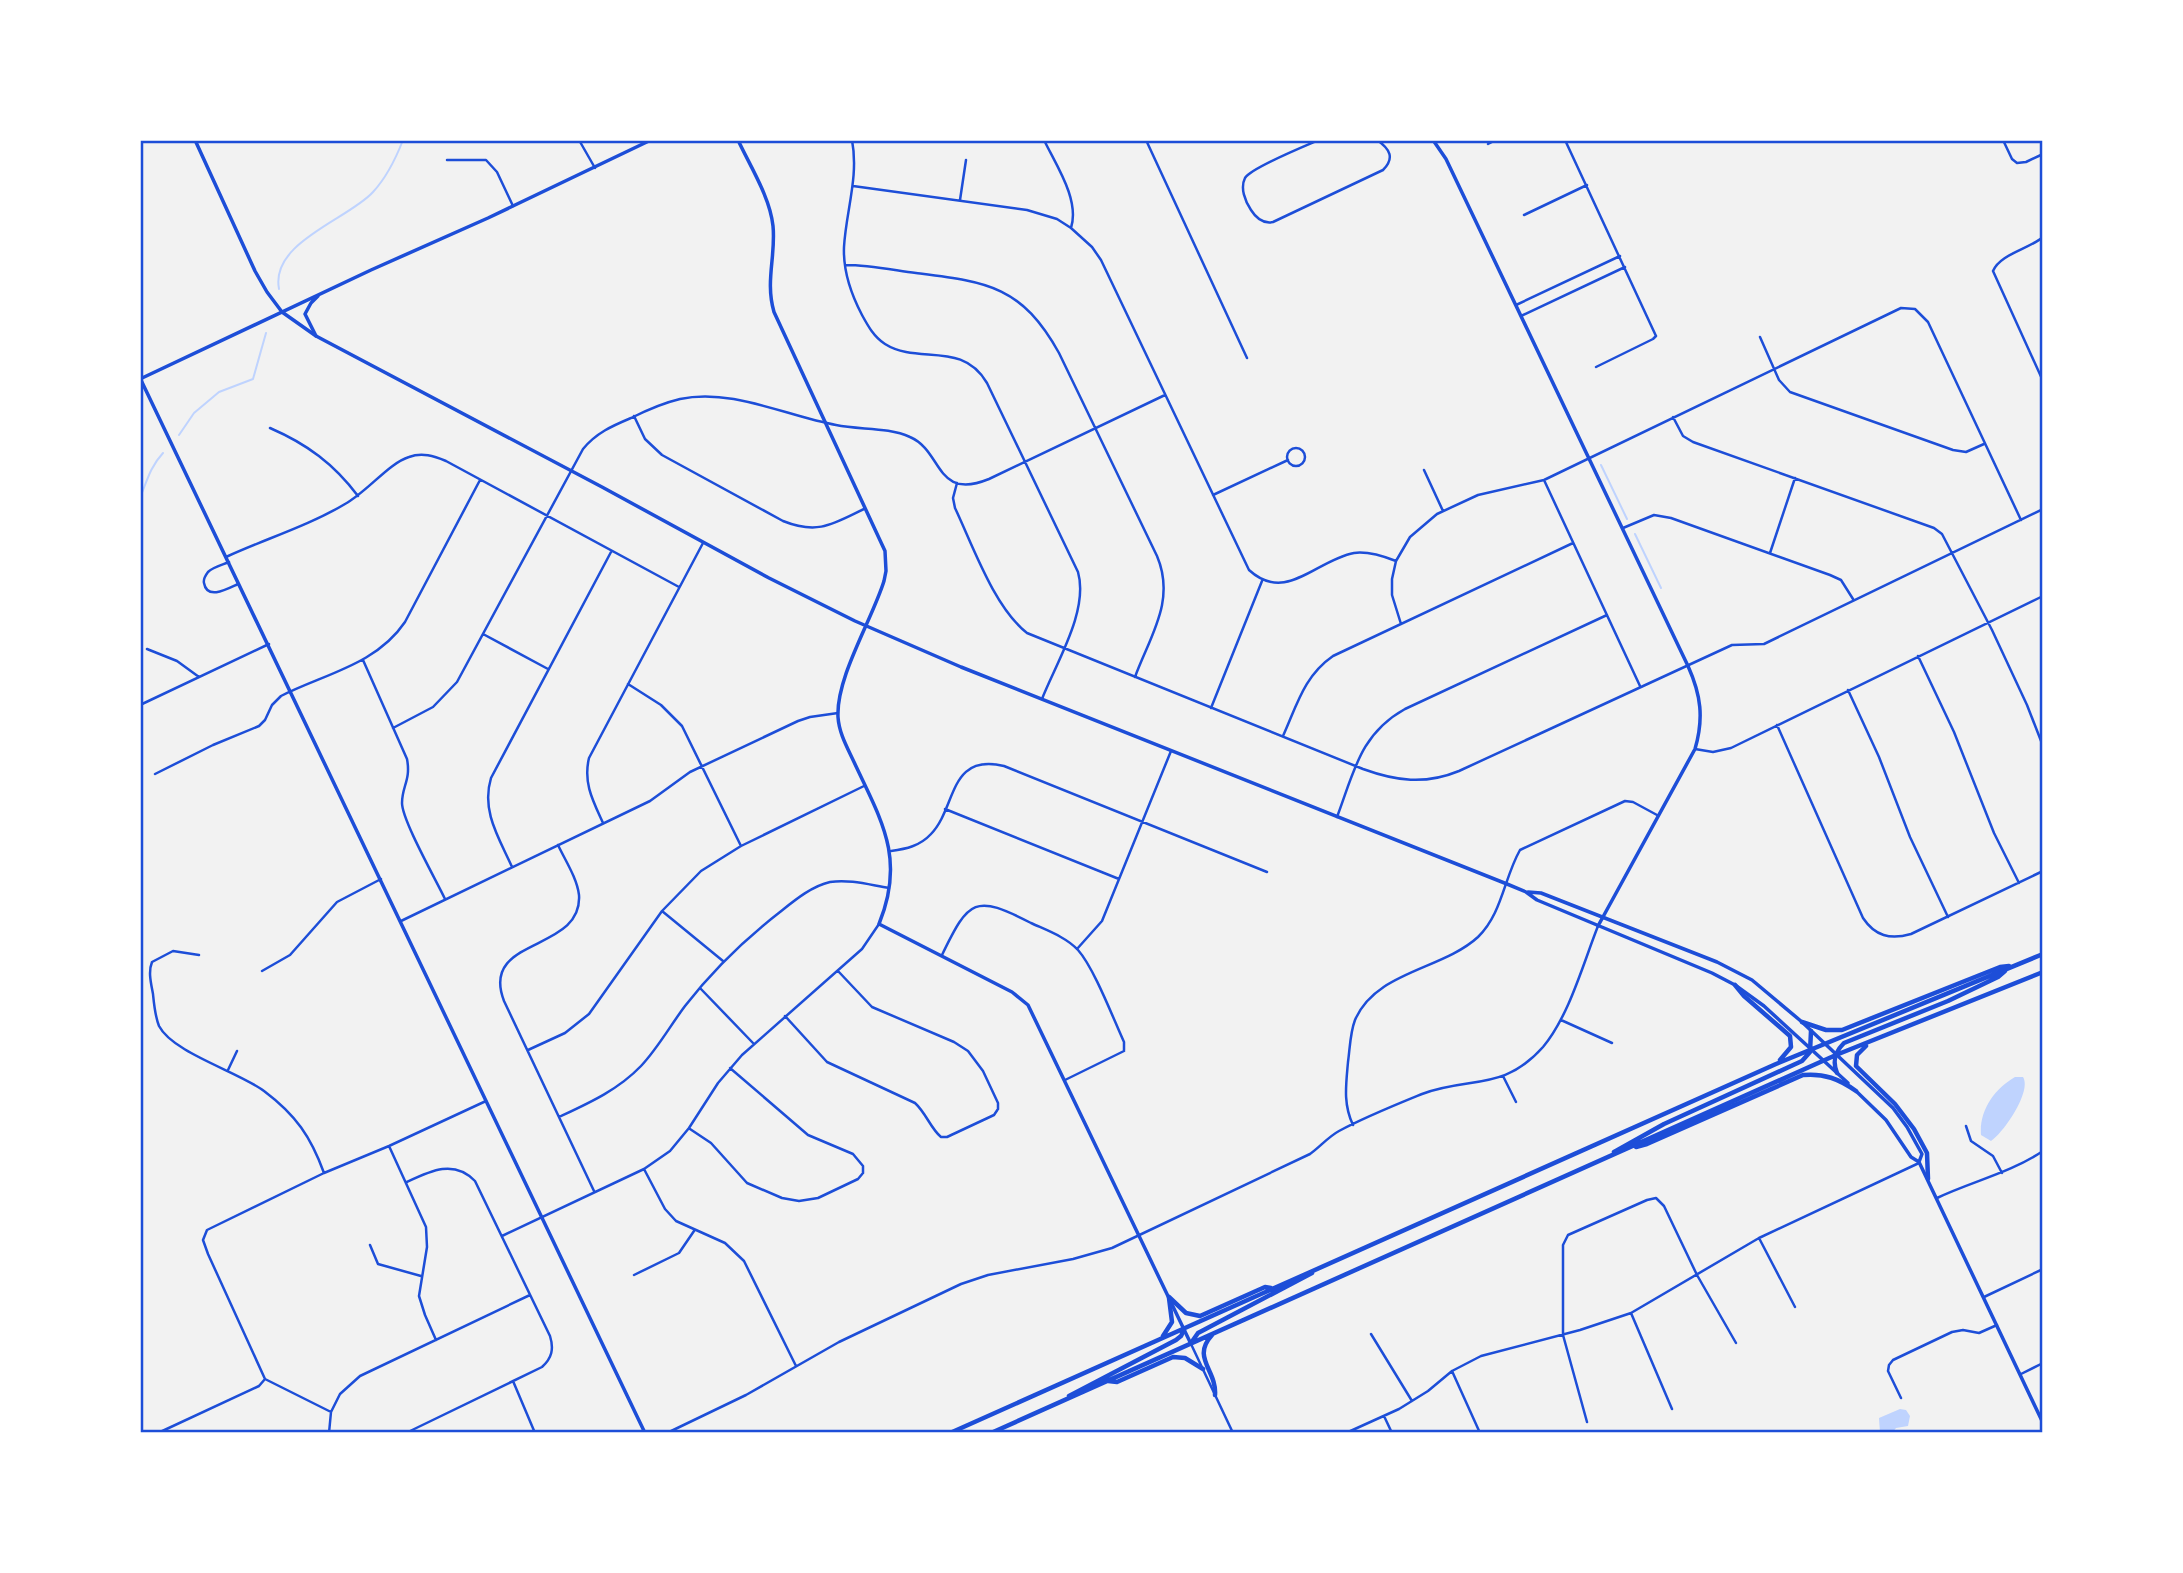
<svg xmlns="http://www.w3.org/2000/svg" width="2183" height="1573" viewBox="0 0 2183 1573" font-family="'Exo 2',sans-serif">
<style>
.water{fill:#bfd3fe}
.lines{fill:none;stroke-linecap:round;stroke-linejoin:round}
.stream{stroke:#bfd3fe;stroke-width:2}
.minor{stroke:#1d4ed8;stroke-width:2.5}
.tertiary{stroke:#1d4ed8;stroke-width:3.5}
.secondary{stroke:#1d4ed8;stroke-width:3.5}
.trunk{stroke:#1d4ed8;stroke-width:4.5}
.neatline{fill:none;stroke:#1d4ed8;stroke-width:2.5}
</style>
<rect width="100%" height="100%" fill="#f2f2f2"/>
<!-- water -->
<path class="water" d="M2015 1077H2023C2032 1091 2004 1132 1991 1141L1981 1135C1979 1111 1994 1089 2015 1077Z
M1900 1409 1906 1410 1910 1416 1908 1426 1896 1428 1892 1433H1880L1879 1418Z"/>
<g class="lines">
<!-- stream -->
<path class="stream" d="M279 289C270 242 349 219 373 192 386 178 396 158 403 140
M179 435 194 413 219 392 253 379 266 333
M1601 465 1627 519
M140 498C147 481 150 467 163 453
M1635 534 1661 588"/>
<!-- minor -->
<path class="minor" d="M579 140 595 168
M852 140C859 177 846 211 844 247 843 271 851 294 862 315 868 326 874 337 885 344 918 365 962 340 987 383L1078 572C1089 611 1056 663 1042 699
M1044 140C1056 165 1080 200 1071 228L1092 247 1101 260 1249 570C1286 604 1316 560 1354 553 1368 551 1383 556 1396 561
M1146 140 1247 358
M1319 140C1305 146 1251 168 1245 178 1240 188 1245 201 1251 210 1256 218 1263 224 1273 222L1383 170C1395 158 1390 149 1377 140
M1565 140 1656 336
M2003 140 2012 159 2017 163 2026 162 2043 154
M1488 144 1496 140
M447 160H486L497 172 513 206
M853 186 1027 210 1057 219 1071 228
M960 200 966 160
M1524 215 1587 185
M2043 237C2029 249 2000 254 1993 271L2043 381
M846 265C869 265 893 270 916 273 987 282 1021 285 1059 353L1157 556C1176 601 1150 636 1135 677
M1516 305 1620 256
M1521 316 1625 267
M1760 337 1779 380 1790 392 1953 450 1966 452 1984 444
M1596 367 1653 339 1656 336
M634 416 645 439 662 455 783 521C818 535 833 524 864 509
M1673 417 1683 436 1693 442 1934 528 1942 534 1992 630 2027 705 2043 746
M270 428C307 444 334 464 358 496
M1287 457a9 9 0 1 1 18 0a9 9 0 1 1-18 0Z
M1424 470 1443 511
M1544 480 1640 686
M957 483 953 498 955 508C973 546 994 607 1027 633L1363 769C1396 781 1425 785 1459 771L1732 645 1764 644 2043 509
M1213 495 1288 460
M1623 528 1654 515 1671 518 1830 575 1841 580 1853 599
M1770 553 1795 478
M226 557C265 539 308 526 345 504 367 492 389 463 409 457 422 452 434 456 446 461L679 587
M229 562C222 565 213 567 208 572 205 576 203 579 204 583 207 601 229 588 238 584
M1401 624 1392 595V579L1396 561 1410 537 1437 514 1478 495 1544 480 1901 308 1915 309 1928 322 2021 520
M483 634 548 669
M147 649 177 661 199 677
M1918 656 1954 732 1994 833 2019 883
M363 660 407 759C411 780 402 786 402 803 402 820 436 880 445 899
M628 684 661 705 682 726 741 846
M1848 690 1879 757 1910 837 1948 917
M140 705 269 644
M1211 708 1262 581
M1777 725 1863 918C1875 936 1890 940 1911 934L2043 871
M393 728 433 707 457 682 583 449C596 433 612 426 631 418 647 410 663 403 680 399 732 388 786 416 836 425 860 430 888 427 910 437 943 451 935 501 989 479L1165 395
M1283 736C1297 705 1304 676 1333 656L1573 543
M1695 749 1713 752 1731 748 2043 596
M155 774 213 745 259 726 265 720 272 705 281 696C324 674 376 665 405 622L480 480
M945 809 1119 879
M1337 817C1354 772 1360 734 1405 709L1607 615
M603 823C593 801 583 783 589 758L703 543
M558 845C565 860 577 878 579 895 583 953 479 936 504 1001L594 1191
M891 851C906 849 920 846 931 834 957 807 948 753 1004 766L1267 872
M512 867C499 838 481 811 491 778L611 552
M662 911 723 961
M401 921 650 801 690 772 798 721 810 717 838 713
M1077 949 1102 921 1171 751
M199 955 173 951 152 962C148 972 151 983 153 994 154 1004 155 1016 159 1026 173 1053 239 1072 264 1091 296 1115 311 1137 324 1173
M942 955C969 899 975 894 1031 923 1046 930 1066 937 1078 950 1094 968 1113 1018 1124 1042V1050
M262 971 290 955 337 902 381 879
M838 971 872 1007 954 1042 968 1051 983 1071 998 1103V1109
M700 988 753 1043
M785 1016 827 1062 915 1103C926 1113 931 1129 941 1137
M1561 1020 1612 1043
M528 1050 565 1033 589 1014 662 911 701 871 741 846 864 786
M730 1068 808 1135 853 1154 863 1166V1173
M228 1070 237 1051
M1503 1076 1516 1102
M1065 1080 1124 1051
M559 1117C589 1103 618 1090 641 1066 658 1048 670 1026 685 1006 713 970 744 940 780 912 795 900 812 886 830 882 850 879 870 885 889 888
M1353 1125C1343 1104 1346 1085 1348 1062 1350 1048 1350 1033 1355 1020 1376 971 1442 970 1478 937 1502 914 1504 878 1520 850L1625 801 1633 802 1657 815
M1966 1126 1971 1141 1993 1156 2002 1173
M690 1129 711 1143 747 1183 782 1198 799 1201 818 1198 858 1179 863 1173
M941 1137H947L994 1115 998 1109
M389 1146 426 1227 427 1247 419 1296 425 1315 436 1340
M644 1169 665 1209 676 1221 725 1243 744 1261 796 1366
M1937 1198C1973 1181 2010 1173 2043 1151
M502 1236 644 1169 670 1151 689 1128 718 1083 742 1055 862 949 879 924
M1759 1238 1795 1307
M370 1245 378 1264 421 1276
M634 1275 679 1253 694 1231
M1984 1297 2043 1269
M1631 1313 1672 1409
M1371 1334 1412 1401
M1191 1344 1233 1433
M1889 1365 1893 1360 1952 1332 1963 1330 1979 1333 1997 1325
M1889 1365 1888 1371 1901 1398
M1452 1371 1480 1433
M2021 1374 2043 1363
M265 1379 208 1254 203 1240 207 1230 324 1173 389 1146 486 1101
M265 1379 331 1412 340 1394 360 1376 530 1295
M513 1381 535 1433
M1384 1416 1392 1433
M1587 1422 1563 1335V1245L1568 1235 1647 1200 1656 1198 1664 1206 1697 1275 1736 1343
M158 1433 259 1386 265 1379
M329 1433 331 1412
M406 1433 542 1367C552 1358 554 1349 550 1336L475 1181C454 1159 430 1171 407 1182
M667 1433 746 1395 839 1342 961 1284 988 1275 1073 1259 1112 1248 1310 1154C1320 1147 1328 1137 1339 1131 1365 1117 1395 1105 1422 1094 1470 1076 1503 1092 1543 1047 1569 1016 1583 964 1598 926
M1346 1433 1399 1409 1428 1391 1452 1371 1481 1356 1580 1330 1631 1313 1759 1238 1919 1163"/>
<!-- tertiary -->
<path class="tertiary" d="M195 140 255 271 267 292 282 312 316 336 602 487 769 578 855 621 961 667 1507 884 1526 892 1537 900 1712 973 1735 985 1764 1006 1848 1083
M738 140C750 166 770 197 773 226 776 256 765 281 774 312L885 551 886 571 884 581C872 620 836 677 838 717 839 733 847 747 854 762 881 820 906 858 879 924L1012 992 1028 1005 1191 1344
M1433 140 1446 159 1688 666C1701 695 1704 718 1695 749L1598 926
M140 378 645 1433
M1528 892 1541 893 1717 962 1752 980 1802 1022 1893 1108 1907 1127 1922 1154 1919 1162
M1856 1091 1886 1120 1911 1157 1919 1162 2043 1423"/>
<!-- secondary -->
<path class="secondary" d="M316 336 305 314 311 303 318 296
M140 379 371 270 488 218 651 140"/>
<!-- trunk -->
<path class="trunk" d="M1735 985 1744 996 1790 1036 1791 1047 1780 1060
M1802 1022 1826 1030H1842L2000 967 2009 966
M1866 1046 1857 1055 1856 1066 1895 1104 1914 1129 1927 1153 1928 1179
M1837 1073C1832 1061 1835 1052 1844 1043L1948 1001 1998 977 2005 971
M1636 1147 1647 1144 1803 1075C1824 1073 1839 1079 1856 1091
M1614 1152 1664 1124 1802 1061 1810 1052 1811 1031
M1169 1297 1186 1313 1200 1316 1265 1287 1271 1288
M1212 1335C1191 1358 1217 1370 1215 1395
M1163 1336 1172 1322 1169 1298
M1191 1343 1198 1333 1312 1273
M1108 1381 1117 1382 1173 1357 1185 1358 1203 1369
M1069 1396 1176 1340 1181 1336 1184 1330
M950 1433 1776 1064 2043 954
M991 1433 1836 1055 2043 972"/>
</g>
<!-- border -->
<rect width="2183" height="1573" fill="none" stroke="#ffffff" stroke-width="284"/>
<rect x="142" y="142" width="1899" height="1289" class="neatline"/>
</svg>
